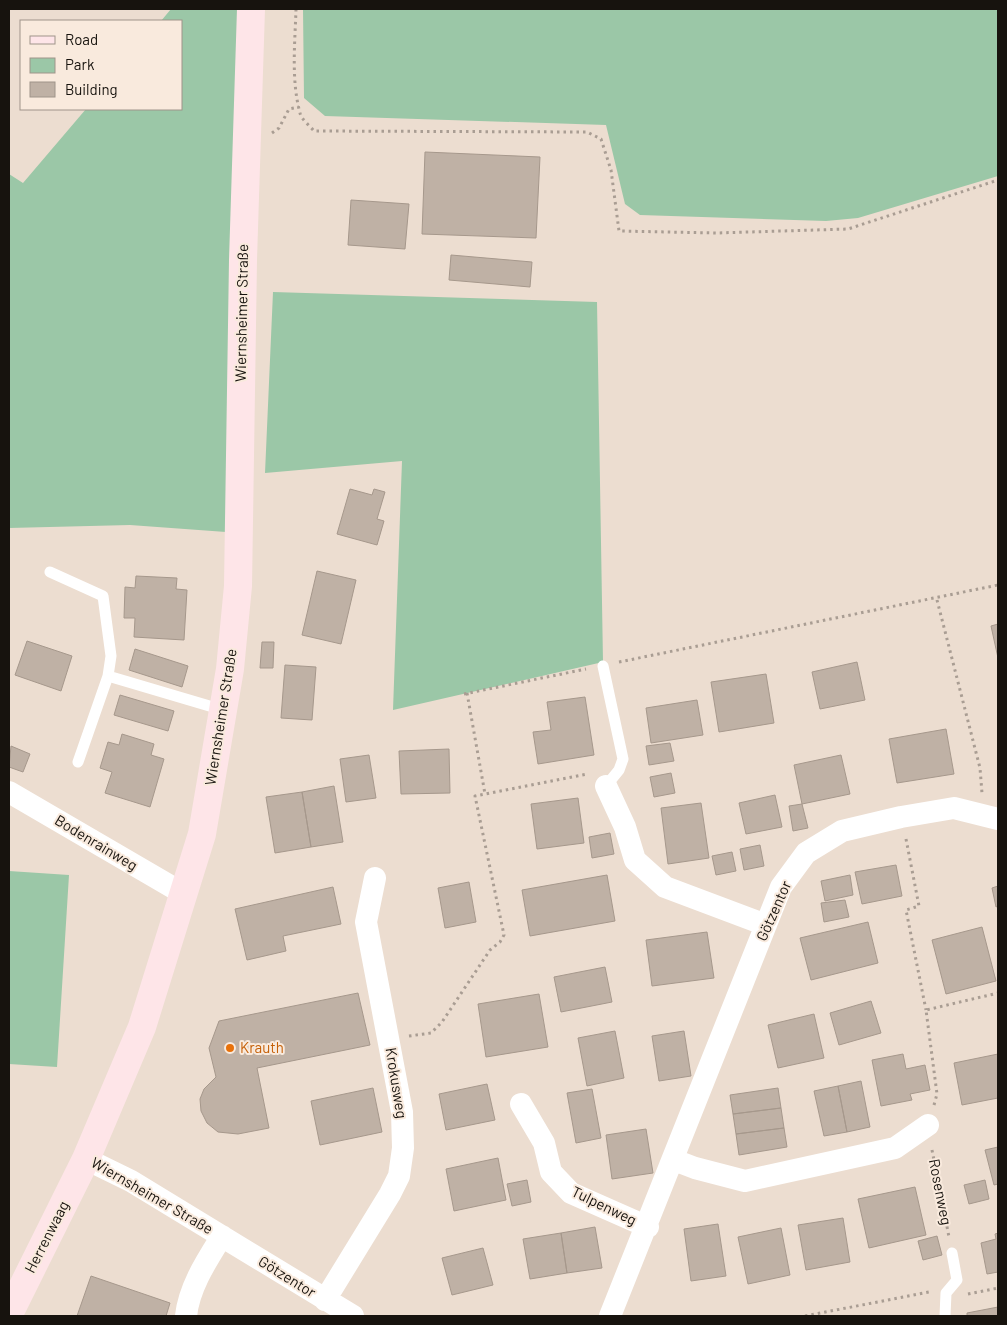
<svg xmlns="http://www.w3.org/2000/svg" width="1007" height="1325" viewBox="0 0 1007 1325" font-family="Barlow,sans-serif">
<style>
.green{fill:#9bc7a7}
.building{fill:#bfb1a5;stroke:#a6988c}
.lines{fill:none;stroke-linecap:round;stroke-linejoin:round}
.path{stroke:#a99d93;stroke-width:3;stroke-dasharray:2.5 4;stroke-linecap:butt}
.service{stroke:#fff;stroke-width:11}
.minor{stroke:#fff;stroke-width:22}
.secondary{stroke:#fee5e8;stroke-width:28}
.food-dot{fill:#e8710a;stroke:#f9eadd;stroke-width:2}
.labels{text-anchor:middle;stroke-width:4;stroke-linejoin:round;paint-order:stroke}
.street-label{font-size:15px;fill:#17130e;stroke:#f9eadd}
.food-label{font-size:15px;fill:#c56008;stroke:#f9eadd;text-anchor:start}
</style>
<rect width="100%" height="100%" fill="#ecddd0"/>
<!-- green -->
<path class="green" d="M171 9H239L226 532 130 525 9 528V174L23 183 86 109H181V21H161Z
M303 9H998V176L858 218 826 221 640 215 625 204 606 125 325 116 304 98Z
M273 292 597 302 603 662 393 710 402 461 265 473Z
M9 871 69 875 57 1067 9 1064Z"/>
<!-- building -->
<path class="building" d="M425 152 540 157 536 238 422 234Z
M351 200 409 204 405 249 348 245Z
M451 255 532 262 530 287 449 280Z
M350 489 372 495 374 489 385 492 377 519 384 521 377 545 337 534Z
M317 571 356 580 341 644 302 635Z
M136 576 177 578 176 589 187 590 184 640 134 637 135 618H124L125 587 135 588Z
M998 624V658L991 626Z
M27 641 72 656 61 691 15 675Z
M262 642H274L273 668H260Z
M135 649 188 666 182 687 129 670Z
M857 662 865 700 820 709 812 672Z
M285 665 316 667 312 720 281 718Z
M766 674 774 723 719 732 711 682Z
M120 695 174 711 168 731 114 715Z
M585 697 594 755 538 764 533 732 551 730 547 702Z
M697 700 703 735 651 743 646 708Z
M946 729 954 774 897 783 889 739Z
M122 734 154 744 151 755 164 759 150 807 105 793 112 772 100 768 108 742 119 745Z
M670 743 674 761 649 765 646 746Z
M11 746 30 754 23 772 9 767Z
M449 749 450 793 401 794 399 751Z
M369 755 376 798 346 802 340 759Z
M841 755 850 794 802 804 794 765Z
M671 773 675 793 654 797 650 777Z
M334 786 343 842 311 847 302 792Z
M302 792 311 847 275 853 266 797Z
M775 795 782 827 746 834 739 803Z
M578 798 584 843 537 849 531 804Z
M701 803 709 858 668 864 661 808Z
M802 804 808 828 793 831 789 806Z
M610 833 614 854 592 858 589 837Z
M760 845 764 866 744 870 740 849Z
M732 852 736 871 716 875 712 856Z
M896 865 902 896 862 904 855 872Z
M607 875 615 921 530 936 522 890Z
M850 875 853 895 825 901 821 881Z
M469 882 476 922 445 928 438 888Z
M998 886V906L996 907 992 888Z
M333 887 341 924 283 936 286 951 247 960 235 909Z
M845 900 849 917 824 922 821 903Z
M868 922 878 963 811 980 800 938Z
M982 927 996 981 946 994 932 940Z
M707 932 714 978 652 986 646 940Z
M605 967 612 1002 561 1012 554 977Z
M358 993 370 1045 257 1068 269 1128 238 1134 218 1132 207 1123 201 1111 200 1099 204 1089 216 1077 209 1048 219 1021Z
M539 994 548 1047 486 1057 478 1004Z
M871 1001 881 1033 839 1045 830 1013Z
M814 1014 824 1058 778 1068 768 1025Z
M615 1031 624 1078 587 1086 578 1038Z
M684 1031 691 1076 659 1081 652 1036Z
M903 1054 906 1069 925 1065 930 1090 910 1094 912 1100 881 1106 872 1060Z
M998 1054V1098L962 1105 954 1063Z
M861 1081 870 1127 847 1132 838 1086Z
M487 1084 495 1120 446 1130 439 1094Z
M838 1086 847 1132 824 1136 814 1091Z
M373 1088 382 1132 320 1145 311 1101Z
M778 1088 781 1108 733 1114 730 1095Z
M592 1089 601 1138 576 1143 567 1093Z
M781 1108 784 1128 736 1134 733 1114Z
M784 1128 787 1147 739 1155 736 1134Z
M646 1129 653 1173 612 1179 606 1135Z
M998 1147V1184L994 1185 985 1150Z
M498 1158 506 1200 454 1211 446 1169Z
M527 1180 531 1202 512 1206 507 1184Z
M985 1180 989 1199 969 1204 964 1185Z
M915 1187 926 1235 869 1248 858 1199Z
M843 1218 850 1262 806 1270 798 1225Z
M718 1224 726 1276 691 1281 684 1229Z
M595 1227 602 1268 567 1273 561 1233Z
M781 1228 790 1275 748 1284 738 1237Z
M561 1233 567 1273 530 1279 523 1239Z
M998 1233V1272L987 1274 981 1243 996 1239 995 1234Z
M937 1236 942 1255 923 1260 918 1241Z
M483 1248 493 1285 452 1295 442 1258Z
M91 1276 170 1303 166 1316H77Z
M998 1307V1316H967V1313Z"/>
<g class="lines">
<!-- path -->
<path class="path" d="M296 9C295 43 291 80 300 113 301 119 310 126 314 131L587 132 601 139 611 170 619 231 716 233 848 229 998 180
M272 133 279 128 289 109 299 107
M937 600 980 768 982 793
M619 662 998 585
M467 693 485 794
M464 694 586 669
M906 839 919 906 906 910 926 1010
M409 1036 431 1033 442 1022 490 950 500 942 504 935 475 796 587 774
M934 1105 937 1094 926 1010 998 993
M932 1150 949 1237
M968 1294 998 1288
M805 1316 929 1292"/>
<!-- service -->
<path class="service" d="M50 572 103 596 111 656 108 676 223 710
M603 666 623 759 619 770 606 786
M78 762 108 676
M945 1316 946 1293 957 1280 952 1253"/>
<!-- minor -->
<path class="minor" d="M606 786 625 827 635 860 665 887 766 925
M9 792 184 894
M521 1104 544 1143 551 1172 571 1193 648 1227
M86 1159 131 1181 353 1316
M674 1160 695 1168 745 1181 895 1148 928 1125
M325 1300 390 1194 399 1176 403 1148 402 1112 366 922 375 878
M186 1316C189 1287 207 1260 222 1236
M610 1316 781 887 806 853 842 831 901 817 954 808 998 819"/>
<!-- secondary -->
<path class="secondary" d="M9 1314 86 1159 142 1027 202 834 230 669 238 586 243 260 251 9"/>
</g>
<!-- markers -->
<circle class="food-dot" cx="230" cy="1048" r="5"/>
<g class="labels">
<!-- street labels -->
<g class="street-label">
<text transform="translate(242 313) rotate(-89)" y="5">Wiernsheimer Straße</text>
<text transform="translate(221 717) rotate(-81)" y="5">Wiernsheimer Straße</text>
<text transform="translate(96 843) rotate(31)" y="5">Bodenrainweg</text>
<text transform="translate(774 911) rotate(-66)" y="5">Götzentor</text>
<text transform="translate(396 1083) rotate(81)" y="5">Krokusweg</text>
<text transform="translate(940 1192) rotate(79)" y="5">Rosenweg</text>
<text transform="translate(152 1196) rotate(30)" y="5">Wiernsheimer Straße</text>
<text transform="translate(604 1206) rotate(26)" y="5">Tulpenweg</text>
<text transform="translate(47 1237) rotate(-63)" y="5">Herrenwaag</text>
<text transform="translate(287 1277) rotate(32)" y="5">Götzentor</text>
</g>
<!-- food labels -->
<g class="food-label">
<text x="240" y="1053">Krauth</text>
</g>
</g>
<!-- border -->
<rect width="1007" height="1325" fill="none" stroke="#17130e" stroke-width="20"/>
<!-- legend -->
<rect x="20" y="20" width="162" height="90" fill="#f9eadd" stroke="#9f948a"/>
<rect x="30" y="36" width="25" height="8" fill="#fee5e8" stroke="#9f948a"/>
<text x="65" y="45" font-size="15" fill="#17130e">Road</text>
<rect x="30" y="58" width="25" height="15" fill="#9bc7a7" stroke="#9f948a"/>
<text x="65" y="70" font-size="15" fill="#17130e">Park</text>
<rect x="30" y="82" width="25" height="15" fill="#bfb1a5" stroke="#9f948a"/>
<text x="65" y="95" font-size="15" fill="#17130e">Building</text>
</svg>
